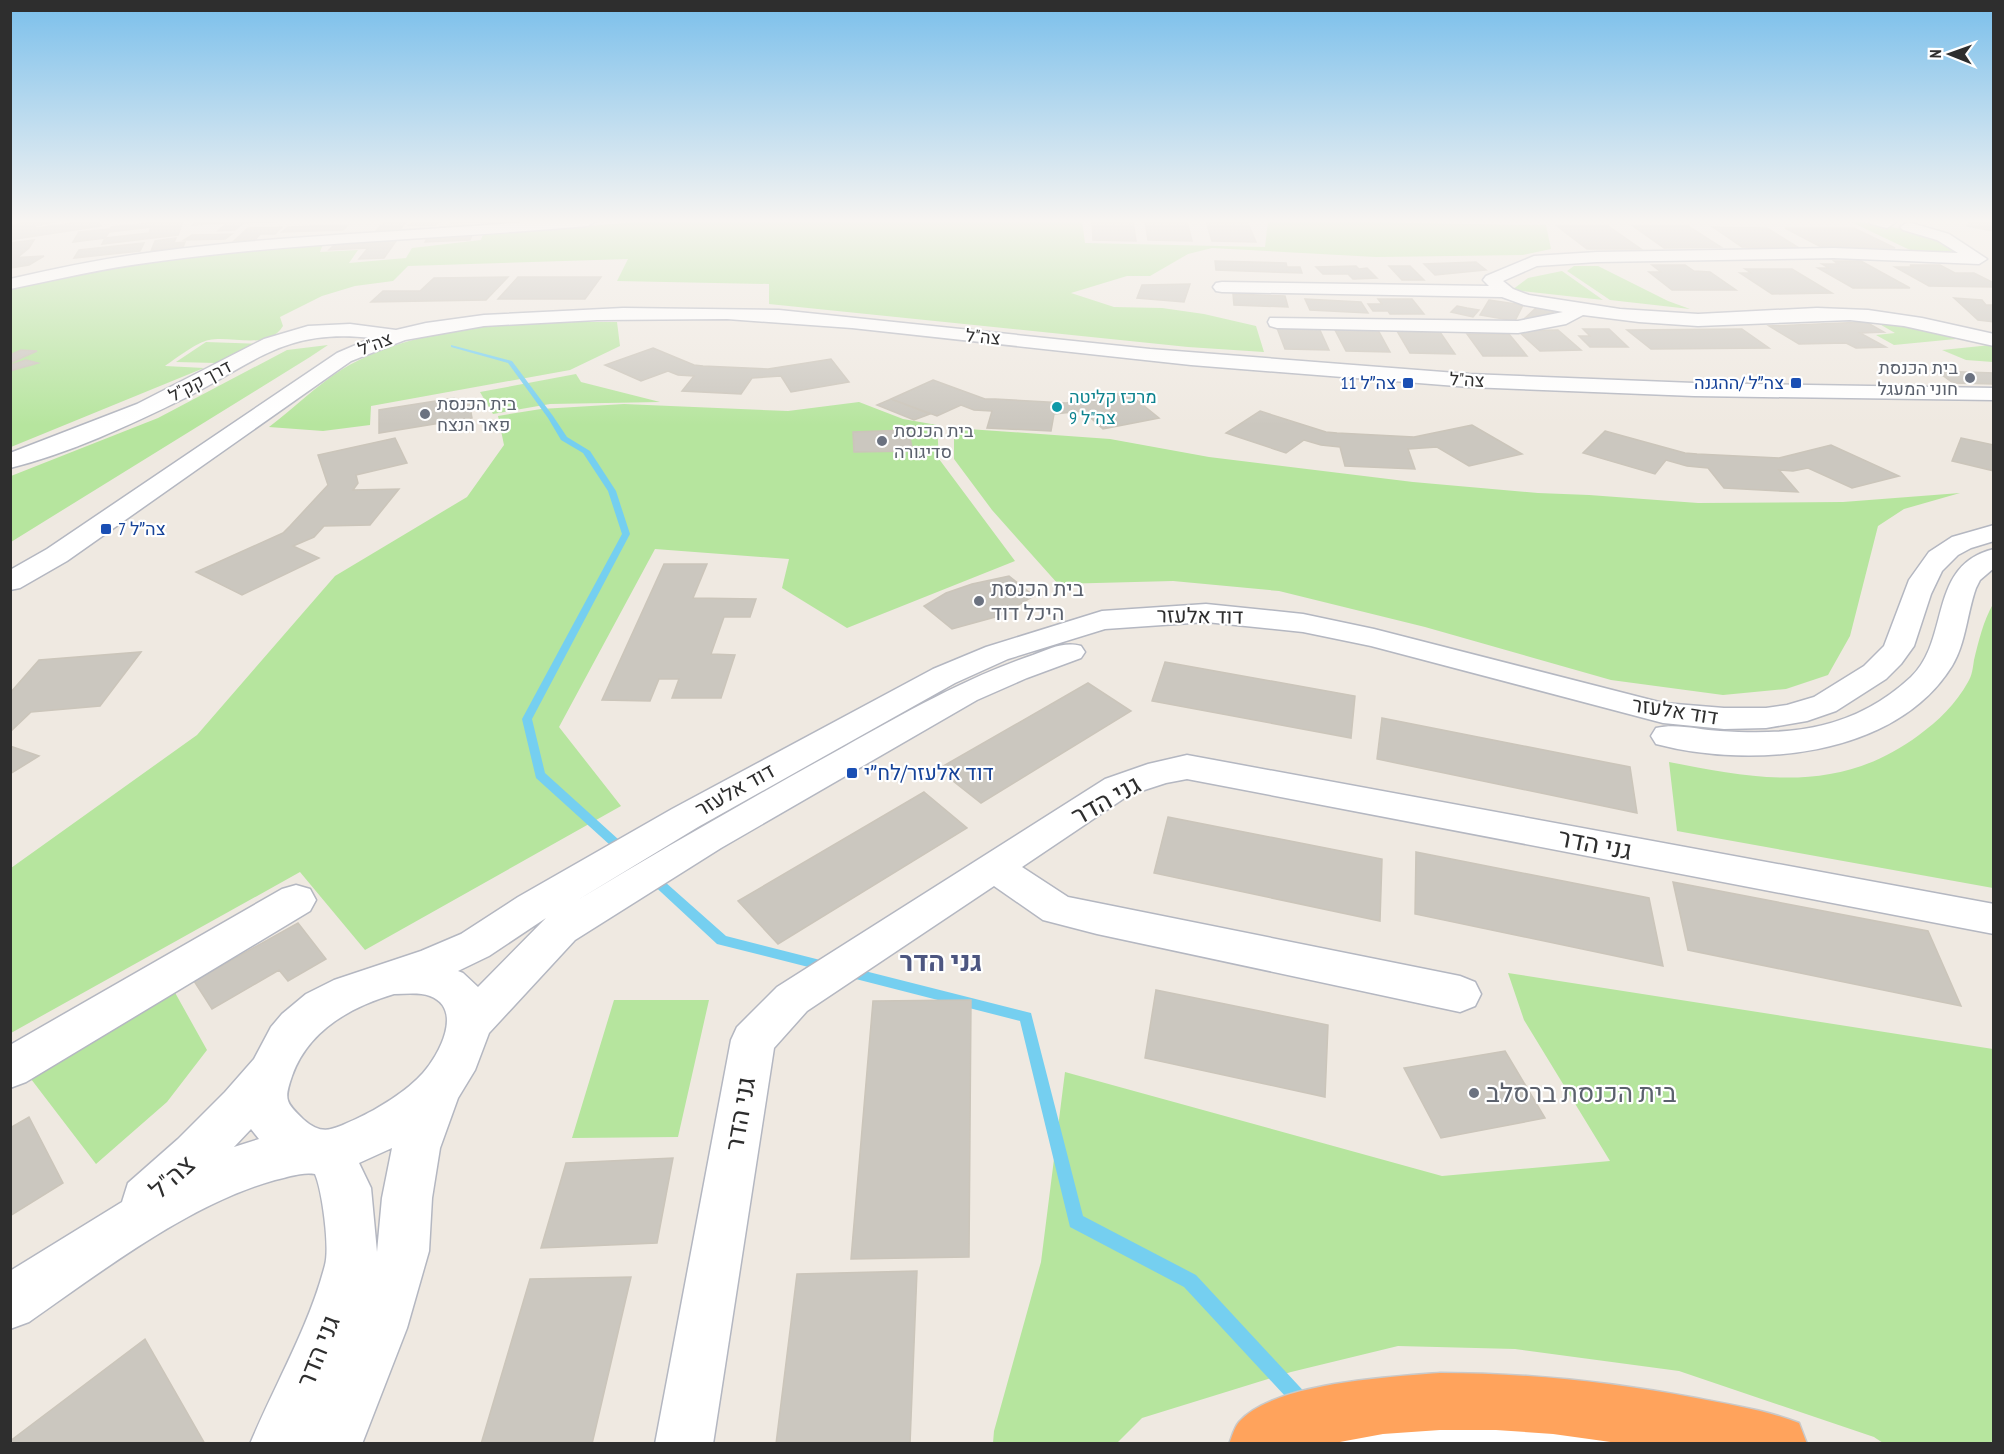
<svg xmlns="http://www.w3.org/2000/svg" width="2004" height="1454" viewBox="0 0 2004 1454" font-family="'PT Sans Narrow',Heebo,sans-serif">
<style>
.green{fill:#b6e59e}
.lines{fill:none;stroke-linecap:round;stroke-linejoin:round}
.stream{fill:#75cff0;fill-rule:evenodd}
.building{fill:#cbc7bf;stroke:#cbc5ba;stroke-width:1.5}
.minor-casing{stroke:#b4b7c1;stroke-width:3}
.highway-casing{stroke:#c9c9c9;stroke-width:3}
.minor{fill:#fff;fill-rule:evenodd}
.highway{fill:#ffa35c;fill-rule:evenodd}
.worship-dot{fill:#6b7280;stroke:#fff;stroke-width:2}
.transit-dot{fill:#1a4fb4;stroke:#fff;stroke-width:2}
.culture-dot{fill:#0f9aa8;stroke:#fff;stroke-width:2}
.labels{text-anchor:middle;stroke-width:4.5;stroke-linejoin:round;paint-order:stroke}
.far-street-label{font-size:18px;fill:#2e2e2e;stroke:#fff}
.far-worship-label{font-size:18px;fill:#5b616d;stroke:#fff;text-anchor:start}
.far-transit-label{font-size:18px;fill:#164399;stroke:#fff;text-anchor:end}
.far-culture-label{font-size:18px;fill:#0d838f;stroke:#fff;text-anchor:start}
.worship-label{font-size:21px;fill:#5b616d;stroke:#fff;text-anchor:start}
.street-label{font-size:21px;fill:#2e2e2e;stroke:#fff}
.transit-label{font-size:21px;fill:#164399;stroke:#fff;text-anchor:start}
.near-street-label{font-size:26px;fill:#2e2e2e;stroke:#fff}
.near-worship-label{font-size:26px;fill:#5b616d;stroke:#fff;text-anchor:start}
.near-neighbourhood-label{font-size:27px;font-weight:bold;fill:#4d5680;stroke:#fff}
</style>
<rect width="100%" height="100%" fill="#efe9e1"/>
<!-- green -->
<path class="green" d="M652 221H1082L1085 243 1265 247 1268 221 1546 225 1551 249 1523 255 1376 257 1212 248 1188 254 1150 276H1127L1071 293 1114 307 1162 308 1204 314 1256 326 1264 352 1188 347 769 304V284L617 281 628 259 408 266 393 281 355 286 322 296 280 317 283 326C268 351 232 335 209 340 197 342 175 359 165 366L204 368 11 447V289L78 272 178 256 323 244 320 252 358 250 349 263 406 258 412 248 481 240 483 234Z
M1849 221 1882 225 1937 236 1962 252 1910 250Z
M1574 266H1598L1668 301 1690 309 1610 300 1567 271Z
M1562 271 1603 300 1512 290 1528 278Z
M503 322H617L620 346 570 370 371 406 370 425 323 431 269 427C293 409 316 386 341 370 394 338 444 333 503 322Z
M1876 322 1966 338 1894 345 1876 335 1895 333Z
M206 342 262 344 216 363 176 362Z
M328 345 310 357 11 542V476L158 418 287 350Z
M1991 345H1993V362L1966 360 1942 350Z
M576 374 581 382 660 402 550 404 493 414 480 392Z
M859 402 903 419 937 425 939 459 1015 561 847 628 782 588 789 559 655 549 559 727 621 806 365 950 300 872 11 1033V868L197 735 335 576 467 497 504 445 498 416 541 409 624 404 788 411Z
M954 428 1110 439 1209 457 1413 482 1538 493 1589 495 1698 503 1843 502 1960 493 1904 509 1878 526 1850 636 1828 675 1786 689 1723 695 1611 680 1425 627 1279 591 1173 581 1058 584 992 510 954 459Z
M1993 604V888L1677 831 1669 762C1759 780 1840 794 1919 735 1938 721 1956 704 1968 682 1972 676 1973 667 1974 660 1979 640 1983 622 1993 604Z
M1508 973 1993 1049V1443H1883L1874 1437 1679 1371 1515 1349 1398 1346 1291 1372 1142 1418 1117 1443H993L994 1431 1041 1262 1065 1072 1442 1176 1610 1161 1524 1020Z
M173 989 207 1050 167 1102 96 1164 31 1079Z
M614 1000H709L678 1137 572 1138Z"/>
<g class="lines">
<!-- stream -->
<path class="stream" d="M451 345 512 361 553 416 567 437 590 451 616 491 630 534 532 719 545 773 629 849 631 852 629 855H621L536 778 522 719 622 534 608 491 583 453 561 440 548 418 508 363 451 347Z
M652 872 656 874 726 936 828 962 833 963 835 967 833 971 828 972 717 944 648 880 646 877 648 874Z
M849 967 1031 1013 1083 1216 1196 1275 1310 1398 1313 1404 1310 1410 1304 1413 1298 1410 1184 1287 1070 1227 1020 1021 844 976 842 972 844 968Z"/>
</g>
<!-- building -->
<path class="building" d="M29 221H59L35 226 36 228 88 221H97L101 226 10 240V226Z
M169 221H183L178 235 102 244 105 238 149 233 151 227 109 232 111 227Z
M197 221H227L225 223 193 225Z
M229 221H286L243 223 235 230 218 231Z
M385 221H408L399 230 376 231Z
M414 221H441L436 225H409Z
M453 221H515L516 225 492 227V222L451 223Z
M1092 221H1133L1136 241 1093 240Z
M1145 221H1187L1192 241 1148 240Z
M1206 221H1247L1256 242 1212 241Z
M1971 221H1994V231L1967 226Z
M348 225 343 230 282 232 288 227Z
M1557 226H1608L1641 249H1587Z
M1633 226H1688L1721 247 1664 248Z
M282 227 275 234H260L255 240 234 241 248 228Z
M1713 227 1767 228 1799 248 1742 247Z
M1785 228H1854L1895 248H1823Z
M111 229 105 238 73 242 79 232Z
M232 234 225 239 184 240 192 235Z
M472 235 470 240 425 242 428 237Z
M176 238 174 243 185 242 183 247 151 251 155 241Z
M34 240 29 248 18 257 10 258V243Z
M396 241 384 258 359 259 368 248 329 250 334 245Z
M144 243 140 251 74 258 79 250Z
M44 256 29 265 10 268V258Z
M1215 261 1286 263 1287 267H1300L1302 273 1216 270Z
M1834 261H1861L1910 288H1853L1818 268H1829L1822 264H1838Z
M1476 262 1486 270 1435 275 1424 264Z
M1652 265H1685L1694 271 1710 272 1736 290H1672L1649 272H1661Z
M1910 265H1940L1955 273H1974L1994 283V287L1929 286 1895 267H1914Z
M1356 266 1359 269 1367 268 1377 278 1353 279 1348 274H1323L1316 267Z
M1389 266H1410L1424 280H1402Z
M1745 269H1792L1832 293 1772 294 1740 273H1751Z
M508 277 486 300 371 302 383 291H420L434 278Z
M518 277H601L585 299H498Z
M1190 284 1184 302 1137 298 1142 285Z
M1233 294 1285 296 1288 307 1234 305Z
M1954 298 1982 300 1986 305H1994V322L1978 320Z
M1305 299 1361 302 1368 313 1310 310Z
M1378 299H1412L1424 314H1390L1388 311H1373L1368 304H1382Z
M1489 300 1523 305 1515 321 1480 315Z
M1457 306 1467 308 1479 310 1473 317 1451 312Z
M1538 306 1556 310 1542 322 1525 318Z
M1866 322 1884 332 1860 333 1886 347 1856 348 1846 343 1799 344 1769 326Z
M1277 328H1319L1329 350 1285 349Z
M1583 329H1609L1628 347H1590L1579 336H1590Z
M1742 329 1769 348 1651 349 1627 330Z
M1335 330H1378L1390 352 1346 351Z
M1558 330 1581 350 1540 351 1518 331Z
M1397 331 1440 332 1455 354 1410 353Z
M1467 334H1509L1527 356H1483Z
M653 348 694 365 703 366 768 369 831 359 849 382 791 392 781 376 752 378 741 394 682 391 694 376 678 375 668 371 641 381 605 365Z
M21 350 37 351 10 363V355Z
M26 360 38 363 10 371V365Z
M1937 371 1994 373V384L1953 383Z
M933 380 985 399H995L1066 403 1127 392 1159 418 1103 429 1083 411 1054 414 1051 431 987 428 992 411 974 410 961 405 937 416 891 399Z
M454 398 455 404 469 402 472 418 379 433V410Z
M891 399 930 414 914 420 877 405Z
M1260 411 1326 432 1337 433 1414 437 1472 425 1522 454 1469 466 1437 447 1408 449 1415 469 1345 466 1340 447 1321 445 1304 440 1286 453 1226 433Z
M908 430 913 451 854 452 853 432Z
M1605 431 1685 453 1697 454 1779 458 1831 445 1899 476 1852 488 1808 468 1793 471 1779 470 1798 492 1724 488 1708 468 1687 466 1666 460 1655 474 1583 453Z
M395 438 407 463 356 475 358 483 353 490 399 489 370 525 324 526 314 537 293 546 319 558 242 595 196 572 283 533 290 526 328 485 318 455Z
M1961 438 1994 445V471L1952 461Z
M664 564H707L693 598 756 599 750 617H724L711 654 735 655 721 698H672L679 679H659L650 701 602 700Z
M1009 576 1034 596 999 616 952 629 924 606 946 593 972 584Z
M141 652 100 706 31 712 10 732V693L39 660Z
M1165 662 1355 696 1351 738 1152 701Z
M1088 683 1131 711 981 803 938 769Z
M1382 718 1630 767 1637 813 1377 759Z
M10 746 39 756 10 774Z
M924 792 967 828 778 944 738 901Z
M1168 817 1382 859 1380 921 1154 873Z
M1416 852 1649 898 1663 966 1415 914Z
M1673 882 1928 931 1961 1006 1688 950Z
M298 923 326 959 288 981 279 970 212 1009 194 981Z
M1156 990 1328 1025 1325 1097 1145 1058Z
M971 1000 969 1257 851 1259 873 1001Z
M1505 1051 1545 1118 1441 1138 1404 1068Z
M29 1117 63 1183 10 1216V1128Z
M673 1158 657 1243 541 1248 566 1163Z
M917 1271 910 1444H776L797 1274Z
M631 1277 592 1444H481L530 1279Z
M145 1339 205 1444H10V1441Z"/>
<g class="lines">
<defs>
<path id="minor" d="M536 221H596L588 226C443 239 297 242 153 262 105 268 58 279 10 289V279C58 268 106 258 154 252 281 235 409 232 536 221Z
M1868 221H1893L1895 223 1887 228 1871 224Z
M1908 222 1949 234 1987 259 1979 264 1834 258 1597 262 1537 266 1503 281 1513 289 1529 295 1620 309 1698 314 1817 308 1868 310 1922 318 1994 334V346L1904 326 1850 320 1698 326 1639 322 1583 315 1566 324 1518 333 1277 328 1270 326 1268 322 1270 318 1518 321 1563 312 1524 305 1502 297 1222 292 1216 291 1213 287 1216 283 1222 282 1489 286 1483 280 1486 276 1534 256 1597 252 1834 248 1958 253 1937 240 1903 230 1900 227Z
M623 308 779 310 1150 349 1469 374 1694 383 1994 388V400L1694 396 1469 387 1191 365 852 328 727 319 597 320 484 326 405 340 351 361 67 561 20 588 10 590V570L47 549 337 353 372 338C285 328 256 362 185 398 130 425 70 453 10 468V453L137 404 264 339 308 326 350 324 396 330 426 323 484 315Z
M1994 525V541L1971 548 1958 555 1942 571 1931 594 1914 646 1901 664 1886 679 1836 711 1807 721 1766 728 1724 729 1663 723 1371 646 1303 632 1206 622 1105 629 1008 659 955 683 698 827 576 901C661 850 746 801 833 753 898 717 962 679 1033 655 1049 649 1064 641 1081 646L1085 652 1081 658 1027 678 977 700 721 848 575 940 489 1033 475 1070 458 1098 440 1148 432 1198 429 1251 407 1328 362 1444H250C275 1384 309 1327 325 1265 330 1247 322 1190 315 1174 301 1172 289 1177 275 1180 189 1204 102 1271 29 1322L10 1329V1271L122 1202 128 1183 178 1139 225 1092 254 1059 271 1027 282 1014 306 994 334 980 421 951 461 934 518 897 672 809 933 669 986 647 1102 611 1206 604 1303 614 1374 629 1663 703 1724 708H1766L1787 705 1814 697 1864 666 1884 646 1909 580 1929 552 1952 537ZM546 918 478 987 463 973 458 971 489 956ZM394 994C406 994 419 992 430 996 464 1009 439 1055 423 1073 407 1091 378 1109 356 1119 333 1129 323 1137 303 1119 285 1102 284 1099 292 1076 308 1031 350 1007 394 994ZM251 1129 259 1139 234 1147ZM392 1148 382 1198 377 1252 371 1188 359 1163Z
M1994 549V568L1980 580 1976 588C1967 613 1966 643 1952 666 1895 758 1751 769 1656 744L1651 736 1656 728C1677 723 1699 730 1720 731 1793 736 1855 729 1911 677 1951 639 1927 565 1994 549Z
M1187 755 1994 904V934L1187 779 1166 783 1129 795 1022 867 1068 897 1460 976 1475 982 1481 994 1475 1006 1460 1012 1097 934 1043 920 994 886 807 1011 774 1048 713 1444H655L731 1040 737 1027 777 987 1105 779 1148 764Z
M296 885 310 889 316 900 310 911 26 1082 10 1088V1045L282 889Z
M1519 1402C1558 1405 1596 1408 1633 1423L1641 1444H1334L1342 1423C1397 1401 1461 1401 1519 1402Z"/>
<path id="highway" d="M1440 1373C1526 1373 1611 1382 1696 1398 1731 1405 1766 1410 1799 1423L1807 1444H1625L1553 1434 1496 1430H1440L1383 1434 1329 1444H1229C1232 1437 1234 1428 1239 1422 1273 1383 1389 1377 1440 1373Z"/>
</defs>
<!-- minor casing -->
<use href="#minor" class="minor-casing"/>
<!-- highway casing -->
<use href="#highway" class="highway-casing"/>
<!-- minor -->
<use href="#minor" class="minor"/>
<!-- highway -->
<use href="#highway" class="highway"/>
</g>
<!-- sky -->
<linearGradient id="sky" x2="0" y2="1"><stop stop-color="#7abfeb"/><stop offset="0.52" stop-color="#f8f5f2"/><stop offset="1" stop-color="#f8f5f2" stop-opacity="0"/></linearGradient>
<rect width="2004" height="425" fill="url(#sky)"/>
<!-- markers -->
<g class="worship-dot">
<circle cx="1970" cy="378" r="6"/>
<circle cx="425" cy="414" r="6"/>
<circle cx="882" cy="441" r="6"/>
<circle cx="979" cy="601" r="6"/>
<circle cx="1474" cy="1093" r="6"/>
</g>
<g class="transit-dot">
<rect x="1402" y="377" width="12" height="12" rx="3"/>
<rect x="1790" y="377" width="12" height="12" rx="3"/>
<rect x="100" y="523" width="12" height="12" rx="3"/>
<rect x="846" y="767" width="12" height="12" rx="3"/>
</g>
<circle class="culture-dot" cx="1057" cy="407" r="6"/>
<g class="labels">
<!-- far-street labels -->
<g class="far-street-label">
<text transform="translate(983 337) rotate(6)" y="6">צה"ל</text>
<text transform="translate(375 344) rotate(-21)" y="6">צה"ל</text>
<text transform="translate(1467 380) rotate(3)" y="6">צה"ל</text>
<text transform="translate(200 381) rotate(-28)" y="6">דרך קק"ל</text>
</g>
<!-- far-worship labels -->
<g class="far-worship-label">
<text x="1958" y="374" text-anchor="end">בית הכנסת<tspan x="1958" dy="21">חוני המעגל</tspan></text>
<text x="437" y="410">בית הכנסת<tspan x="437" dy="21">פאר הנצח</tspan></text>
<text x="894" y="437">בית הכנסת<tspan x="894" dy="21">סדיגורה</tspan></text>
</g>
<!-- far-transit labels -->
<g class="far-transit-label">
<text x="1396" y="389">צה״ל 11</text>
<text x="1784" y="389">צה״ל /ההגנה</text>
<text x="118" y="535" text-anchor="start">צה״ל 7</text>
</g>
<!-- far-culture labels -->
<g class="far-culture-label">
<text x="1069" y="403">מרכז קליטה<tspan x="1069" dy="21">צה"ל 9</tspan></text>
</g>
<!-- worship labels -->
<g class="worship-label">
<text x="991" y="596">בית הכנסת<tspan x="991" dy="24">היכל דוד</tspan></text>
</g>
<!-- street labels -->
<g class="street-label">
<text transform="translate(1200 616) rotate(1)" y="7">דוד אלעזר</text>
<text transform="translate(1675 711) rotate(9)" y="7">דוד אלעזר</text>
<text transform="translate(735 790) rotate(-29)" y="7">דוד אלעזר</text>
</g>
<!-- transit labels -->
<g class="transit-label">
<text x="864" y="780">דוד אלעזר/לח״י</text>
</g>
<!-- near-street labels -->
<g class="near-street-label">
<text transform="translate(1106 800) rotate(-29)" y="9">גני הדר</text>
<text transform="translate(1595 844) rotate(11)" y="9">גני הדר</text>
<text transform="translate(740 1114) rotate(-80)" y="9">גני הדר</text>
<text transform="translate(172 1177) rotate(-42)" y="9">צה"ל</text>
<text transform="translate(318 1351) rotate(-68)" y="9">גני הדר</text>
</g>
<!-- near-worship labels -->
<g class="near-worship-label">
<text x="1486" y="1102">בית הכנסת ברסלב</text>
</g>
<!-- near-neighbourhood labels -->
<g class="near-neighbourhood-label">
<text x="941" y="971">גני הדר</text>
</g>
</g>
<!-- border -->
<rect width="2004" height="1454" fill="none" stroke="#2e2e2e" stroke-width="24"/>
<!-- north arrow -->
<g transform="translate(1950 54) rotate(271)" stroke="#ffffff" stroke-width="4.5" paint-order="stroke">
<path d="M0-4.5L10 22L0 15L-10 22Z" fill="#2e2e2e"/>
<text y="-9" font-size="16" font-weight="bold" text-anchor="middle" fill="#2e2e2e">N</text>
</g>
</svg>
